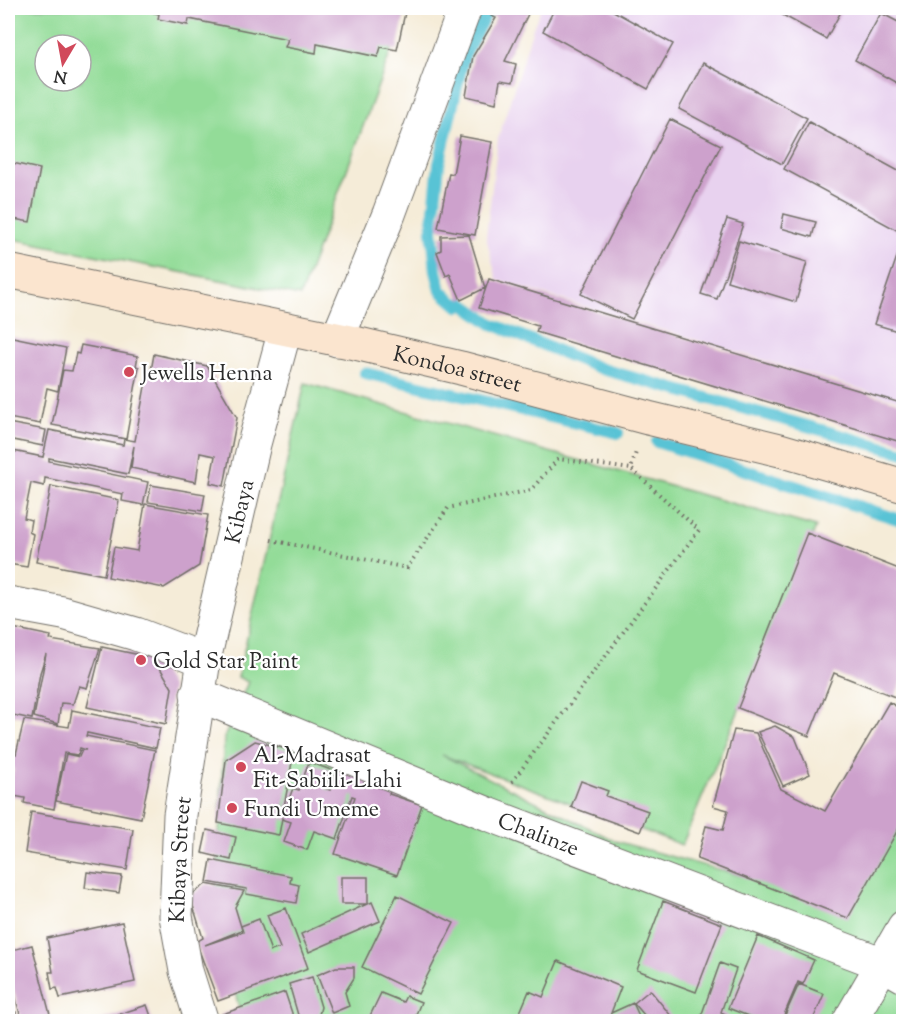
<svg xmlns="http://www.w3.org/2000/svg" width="911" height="1029" viewBox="0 0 911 1029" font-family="'Sorts Mill Goudy',serif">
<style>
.built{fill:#e8d2ef}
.green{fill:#93dc98;stroke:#5f8462;stroke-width:1.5;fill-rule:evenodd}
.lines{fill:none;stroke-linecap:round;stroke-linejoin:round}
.stream{stroke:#59c3d5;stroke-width:12}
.building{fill:#cda1cc}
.street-casing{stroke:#726f68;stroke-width:35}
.secondary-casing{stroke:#726f68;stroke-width:35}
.path{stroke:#726f68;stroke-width:4;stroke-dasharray:1.5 4.5;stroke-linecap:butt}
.street{stroke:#fff;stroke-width:33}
.secondary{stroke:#fbe5cf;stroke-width:33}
.poi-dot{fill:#d1495b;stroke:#fff;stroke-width:2}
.labels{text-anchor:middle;stroke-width:4.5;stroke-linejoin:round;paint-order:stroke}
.street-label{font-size:22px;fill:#2b2b2b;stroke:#fff}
.poi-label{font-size:22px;fill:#2b2b2b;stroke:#fff;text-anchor:start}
</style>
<rect width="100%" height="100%" fill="#fff"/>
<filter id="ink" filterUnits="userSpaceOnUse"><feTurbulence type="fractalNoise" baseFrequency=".0167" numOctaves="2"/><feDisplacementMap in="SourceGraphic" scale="12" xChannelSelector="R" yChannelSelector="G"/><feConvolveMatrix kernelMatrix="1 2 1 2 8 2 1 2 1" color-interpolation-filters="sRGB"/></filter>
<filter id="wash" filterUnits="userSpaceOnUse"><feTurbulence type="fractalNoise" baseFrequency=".008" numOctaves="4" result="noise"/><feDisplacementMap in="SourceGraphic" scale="24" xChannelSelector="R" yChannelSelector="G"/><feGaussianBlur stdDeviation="1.35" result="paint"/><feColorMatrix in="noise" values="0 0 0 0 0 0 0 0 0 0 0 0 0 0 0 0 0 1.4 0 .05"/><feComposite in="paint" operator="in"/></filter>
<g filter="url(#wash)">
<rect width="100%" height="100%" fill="#f5ecd8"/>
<!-- built -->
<path class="built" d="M541 8H903V402L497 280 486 237 498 139 533 28Z"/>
<!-- green -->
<path class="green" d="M8 8H407L300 296 8 238ZM45 45H81V81H45Z
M305 383 816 527 682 845 442 755 615 841 811 895 903 813V1021H242L215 907 224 738 248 682 238 677Z"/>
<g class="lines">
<!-- stream -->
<path class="stream" d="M489 8 464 56 439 164 432 230 436 271 441 291 458 306 462 303 492 324 602 369 904 453
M365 373 618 433
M657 442 904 521"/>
</g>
<g id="blocks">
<!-- building -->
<path class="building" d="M136 8H406L397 50 381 47 378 57 317 44 316 53 285 47 288 39 189 19 188 25 158 19 159 14Z
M496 8H531L505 61 516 64 512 83 500 81 496 103 466 96 473 56 496 18 491 16Z
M555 8H608L673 44 648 89 543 31Z
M770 8H843L826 39Z
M881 13 904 25V87L855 60Z
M703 63 807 118 782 164 679 109Z
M670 119 721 145 632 319 581 294Z
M809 122 904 174V234L784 169Z
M460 136 492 142 475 235 438 228 449 173 453 174Z
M8 162 40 169 30 222 8 218Z
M784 214 816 222 812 237 781 228Z
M727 219 743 224 717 299 701 294Z
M469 235 485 288 461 300 450 274 446 276 437 252 441 250V236Z
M739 241 807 262 796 302 727 281Z
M900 248 904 249V333L874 324Z
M489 279 904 404V443L536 332 538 326 479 308Z
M8 336 66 348 58 391 47 388 40 424 8 418Z
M81 345 138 356 136 366 139 367 126 439 52 425 63 370 72 371 76 353 79 354Z
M154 354 207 366 237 418 224 486 210 483 215 456 200 453 196 482 131 468 134 446 128 474 49 458V461L148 482 143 505 122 501 123 494 45 478 44 486 31 483 24 518 31 520 29 532 33 534 27 567 8 564V450L43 457 49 430 123 445 124 439 135 441 148 370 151 371Z
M8 423 46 430 43 446 8 439Z
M151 485 205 494 202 511 148 502Z
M51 486 119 500 104 575 36 562Z
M145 504 208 515 199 566 164 588 108 577 114 547 137 551Z
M807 533 904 571V675L895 697 834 673 809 736 738 708Z
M8 627 51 636 50 640 100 648 87 688 79 686 73 704 61 703 58 724 34 717 46 654 40 673 32 719 8 714Z
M102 647 154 658 172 688 166 724 87 707Z
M889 702 904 711V819L848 918 697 859 706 826 723 830 728 810 713 806 734 730 756 733 781 789 825 811Z
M72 710 160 728 156 748 87 733 86 736 155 750 141 818 56 801 66 754 79 757 82 750H86L80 748 78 755 64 753 54 809 24 803 25 798 8 795 14 768 10 767 8 775V762L11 753 16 754 24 720 69 727Z
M775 726 795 737 810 774 783 786 758 732Z
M255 741 294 751 279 835 218 823 226 760Z
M309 762 331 770 325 788 330 790 337 769 391 788 389 794 422 805 397 875 335 854 355 797 352 796 337 839 314 831 307 850 284 842 291 822 282 819 293 788 299 790Z
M581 781 608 791 606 796 648 811 640 832 571 807Z
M31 812 133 829 127 870 25 853Z
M207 830 236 837 231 860 202 853Z
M211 860 291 876 290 883 299 885 296 903 246 894 247 889 207 882Z
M87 872 122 876 119 893 85 888Z
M341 877H368V904L372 902 380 921 309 952 301 934 367 904H341Z
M206 884 244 891 235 907 242 930 205 945 243 932 241 926 259 919 271 951 280 948 267 915 286 908 308 968 218 1001 196 942 203 938 190 896Z
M397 895 454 923 418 994 362 967Z
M663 901 722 924 696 992 637 970Z
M122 922 135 982 60 998 57 988 52 989 49 972H53L47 938Z
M758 936 814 960 803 984 798 982 781 1022H763L728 1008Z
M32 945 52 1022H22L8 969V951Z
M558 961 621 987 611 1013 633 1003 642 1022H615L611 1014 608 1022H516L529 991 543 997Z
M720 963 736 969 721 1012 729 1016 727 1022H699Z
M336 967H354V978L345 992 349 1006 332 1013 317 975Z
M312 977 321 1007 317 1022H300L289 984Z
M799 984 824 994 812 1022H782Z
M650 990 676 1022H650L634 1003Z
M285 992 295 1022H223L220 1015Z
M381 993 403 1002 406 996 421 1002 413 1022H367Z
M8 1001 13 1002 12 1011 16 1012 15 1022H8Z
M147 1005 153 1022H98V1021Z"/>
</g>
</g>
<g filter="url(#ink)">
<use href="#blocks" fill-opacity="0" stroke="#726f68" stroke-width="1.5"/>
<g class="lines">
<defs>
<g id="street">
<path d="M337 340 389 214 465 8"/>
<path d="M8 603 63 613 136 634 204 660"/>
<path id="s1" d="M197 694 488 814 883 964 904 976"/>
<path id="s2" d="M202 1022 186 971 176 916 180 815 204 660 254 444 285 330"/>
<path d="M849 1022 904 927"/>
</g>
<g id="secondary">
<path id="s3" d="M8 271 355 343 461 368 648 418 780 450 904 486"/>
</g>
</defs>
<!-- street casing -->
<use href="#street" class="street-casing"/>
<!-- secondary casing -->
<use href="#secondary" class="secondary-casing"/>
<!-- path -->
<path class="path" d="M271 540 407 568 448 508 531 490 558 459 631 469 636 452
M512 782 699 530 631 469"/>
<!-- street -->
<use href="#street" class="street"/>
<!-- secondary -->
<use href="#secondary" class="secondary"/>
</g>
</g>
<!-- markers -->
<g class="poi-dot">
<circle cx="129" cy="372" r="6"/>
<circle cx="141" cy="660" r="6"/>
<circle cx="241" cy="767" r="6"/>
<circle cx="232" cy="808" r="6"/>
</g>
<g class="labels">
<!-- street labels -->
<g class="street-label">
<text dy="8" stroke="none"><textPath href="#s3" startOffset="460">Kondoa street</textPath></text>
<text dy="8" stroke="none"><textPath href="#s2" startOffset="520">Kibaya</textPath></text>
<text dy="8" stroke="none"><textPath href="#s1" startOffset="369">Chalinze</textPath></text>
<text dy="8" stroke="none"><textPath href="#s2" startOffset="166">Kibaya Street</textPath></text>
</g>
<!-- poi labels -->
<g class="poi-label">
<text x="141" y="380">Jewells Henna</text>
<text x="153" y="668">Gold Star Paint</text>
<text x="253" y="762">Al-Madrasat<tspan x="253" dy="25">Fit-Sabiili-Llahi</tspan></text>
<text x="244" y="816">Fundi Umeme</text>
</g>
</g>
<!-- margin -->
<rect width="911" height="1029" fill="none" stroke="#fff" stroke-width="30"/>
<!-- north arrow -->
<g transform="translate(63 63) rotate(190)"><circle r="28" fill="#ffffff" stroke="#aaaaaa" stroke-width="1.5"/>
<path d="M0-4.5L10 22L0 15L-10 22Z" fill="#d1495b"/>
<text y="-9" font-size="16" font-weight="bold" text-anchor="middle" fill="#2b2b2b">N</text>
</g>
</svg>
